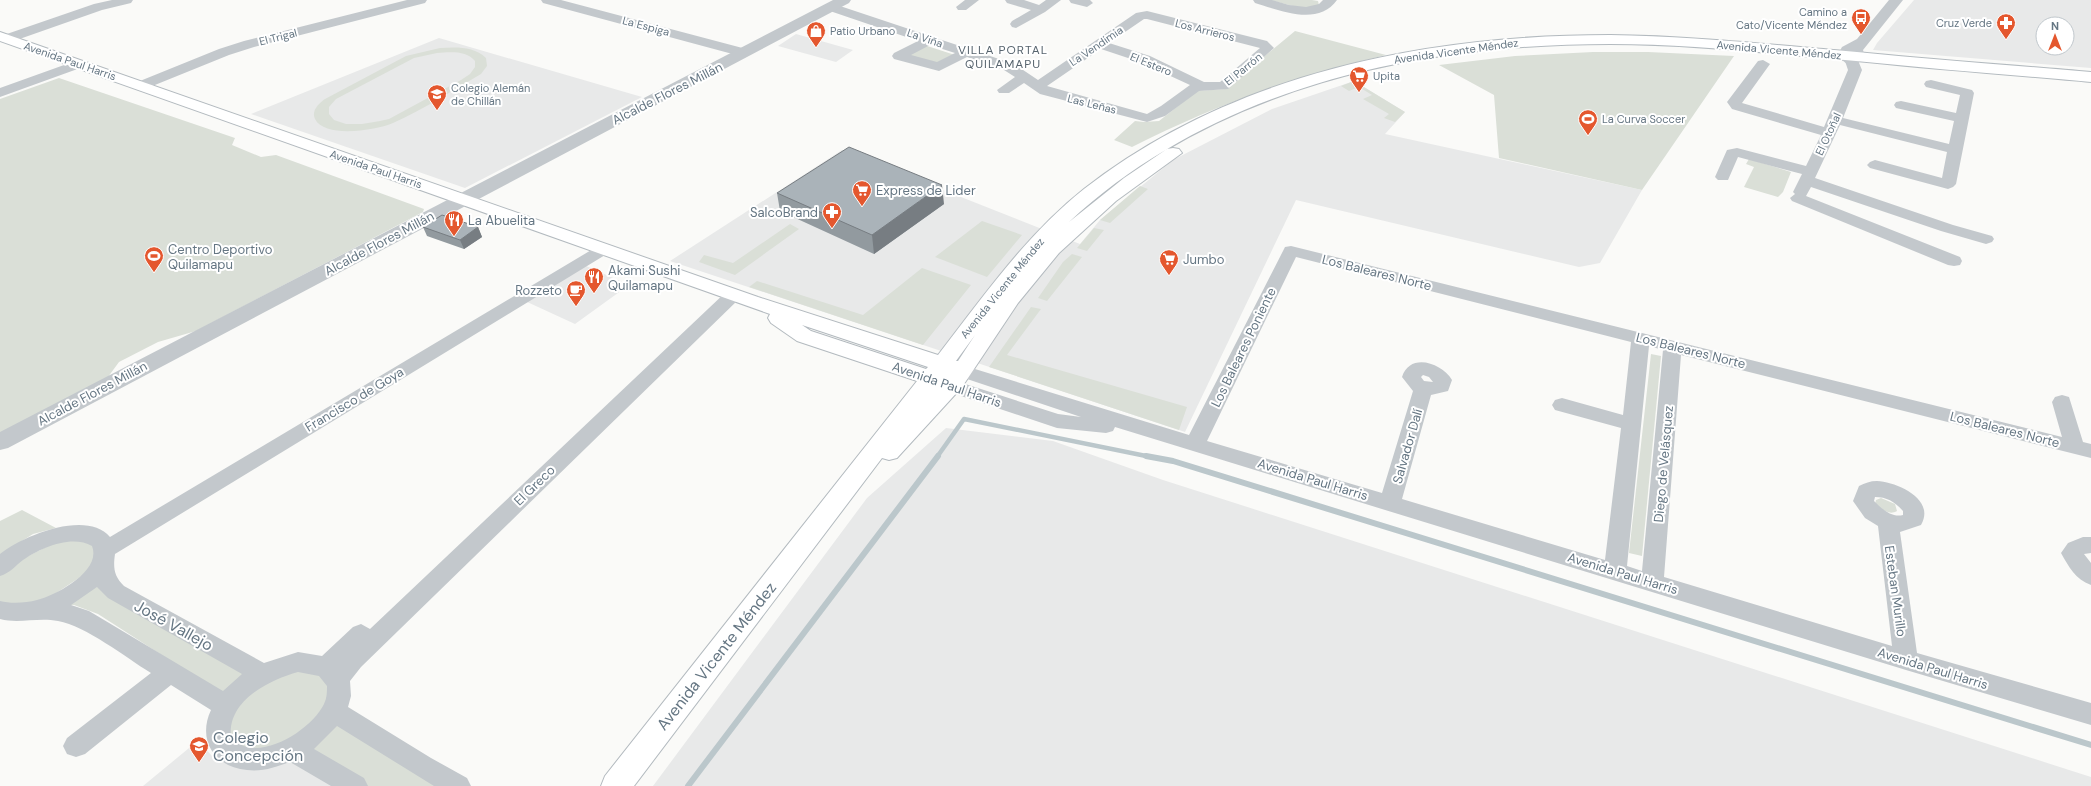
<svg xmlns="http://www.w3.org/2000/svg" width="2091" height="786" viewBox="0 0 2091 786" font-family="'DM Sans',sans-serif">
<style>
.built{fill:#e8e9e9;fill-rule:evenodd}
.green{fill:#dadfd7;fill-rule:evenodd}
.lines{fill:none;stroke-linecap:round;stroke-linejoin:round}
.stream-far1{stroke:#bbc7cb;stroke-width:4.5}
.stream{stroke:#bbc7cb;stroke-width:6}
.secondary-casing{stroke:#b3babf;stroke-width:2}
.minor{fill:#c3c8cc;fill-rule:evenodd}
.tertiary{fill:#c3c8cc;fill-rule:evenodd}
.secondary{fill:#fff;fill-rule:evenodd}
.wall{fill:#929a9f}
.shaded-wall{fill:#777d82}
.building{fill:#aab3b9;stroke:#777d82}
.labels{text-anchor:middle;stroke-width:4;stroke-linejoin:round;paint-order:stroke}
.far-poi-label{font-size:11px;fill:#657683;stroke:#fff;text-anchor:start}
.far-street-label{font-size:11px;fill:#657683;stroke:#fff}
.far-neighbourhood-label{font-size:12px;letter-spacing:1px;fill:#57646e;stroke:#fff}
.street-label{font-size:13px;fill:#657683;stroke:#fff}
.poi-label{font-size:13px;fill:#657683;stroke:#fff;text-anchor:start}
.near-street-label{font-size:16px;fill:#657683;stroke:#fff}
.near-poi-label{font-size:16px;fill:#657683;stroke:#fff;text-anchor:start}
</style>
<rect width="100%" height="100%" fill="#fafaf8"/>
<!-- built -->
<path class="built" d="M1914 0H2091V68L1873 50 1877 43ZM2043 24H2067V48H2043Z
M796 34 853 50 836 62 778 46Z
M439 38 642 97 465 188 251 114Z
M1354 81 1405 112 1385 134 1642 190 1600 263 1579 267 1296 200 1185 432 670 261 842 150 1080 244 1100 220 1173 160 1272 109Z
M584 265 629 285 575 324 525 301Z
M946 428 1053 441 1163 480 2091 777V786H653L867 498Z
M200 739 205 748 212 756 221 762 233 765 286 757 332 786H143Z"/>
<!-- green -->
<path class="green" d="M1270 0H1312L1318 1 1319 5 1304 9Z
M1295 31 1386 55C1297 76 1213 106 1132 147L1114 140 1135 121 1144 122 1159 121 1197 91 1225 89Z
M924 45 955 55 937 65 905 56Z
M440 48C456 47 474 46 486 58L487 66 481 74C453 90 423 110 393 123 377 130 325 139 315 119 311 111 319 103 325 99L406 56ZM437 53C449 52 467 50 475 61V67L470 74 461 80 389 119 380 121 362 124H346L334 120 329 114V107L336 99 414 58Z
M1593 52H1648L1734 56 1642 190 1499 158 1494 95 1439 65 1515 56Z
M59 78 235 138 232 145 261 157 276 155 424 209 423 212 196 331 158 342 119 362 108 377 0 433V99Z
M1354 81 1405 112 1395 122 1384 118 1389 114 1363 99 1372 95 1359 87 1349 91 1341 86Z
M1749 159 1791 172 1783 192 1778 197 1744 187 1754 167 1746 164Z
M1140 186 1148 189 1110 223 1100 220Z
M982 221 1022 235 987 277 935 257Z
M790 224 799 229 735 275 699 262 704 255 733 263Z
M1094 228 1104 230 1087 251 1077 248Z
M1072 254 1082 257 1047 301 1038 298 1063 262Z
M922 268 971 285 923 345 749 287 757 281 863 315Z
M1031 307 1041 309 1007 355 1187 407 1179 430 989 367Z
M1651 354 1661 356 1642 556 1629 553Z
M1881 498 1895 504 1897 511C1889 516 1882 509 1875 504L1876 500Z
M22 510 56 528 33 534 0 555V521Z
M66 537 96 543 94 568 38 605 0 603V575L6 567Z
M104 584 258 675 230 699 98 614 74 605H52Z
M313 667 335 687 321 723 255 756 224 741 232 705 269 675Z
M340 719 452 786H364L305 750Z"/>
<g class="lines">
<!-- stream-far1 -->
<path class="stream-far1" d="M937 457 964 419 1151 457"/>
<!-- stream -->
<path class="stream" d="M1146 456 1173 461 2091 745
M688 786 938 456"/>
<defs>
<path id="secondary" d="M0 32 758 297 938 355C983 297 1026 235 1084 189 1233 73 1426 35 1610 35 1693 36 1775 45 1857 52 1935 60 2013 65 2091 72V82C2013 75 1934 69 1856 61 1774 54 1693 44 1610 44 1417 44 1215 87 1069 222L1124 178 1167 149 1173 148 1179 149 1182 153 1116 201 1059 253 1018 303 962 387 897 458 889 460 882 458 634 786H601L605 776 917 381 797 341 771 323 768 318 770 314 0 41ZM802 325 928 367 926 369 811 331ZM975 335 958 361H956Z"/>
</defs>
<!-- secondary casing -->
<use href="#secondary" class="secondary-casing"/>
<!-- minor -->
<path class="minor" d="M112 0H133L131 3 102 10 11 42 6 43 0 40 1 36 94 4Z
M407 0H427L425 3 254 47 229 55 145 89 140 90 133 86 135 83 219 49 244 41Z
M541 0H561L750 50 752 53 745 57 740 56 543 3Z
M965 0H979L966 10H958L956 7Z
M1005 0H1024L1039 5 1046 0H1061L1045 12 1016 28 1012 27 1010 24 1012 21 1031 10 1007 3Z
M1069 0H1090L1093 3 1087 7 1071 3Z
M1253 0H1272L1289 5 1306 7 1319 4 1323 0H1337C1318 27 1279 10 1255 3Z
M831 3 1014 64 1038 80 1136 13 1147 11 1267 41 1274 48 1228 89 1199 91 1165 116 1147 122 1040 94 1024 83 1009 93H999L997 90 1015 77 1004 70 967 57 939 71 894 59 892 56 894 53 918 41 827 10 825 7 827 4ZM1144 19H1147L1260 48 1220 82H1204L1150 56 1109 43ZM930 45 955 53 937 62 911 55ZM1101 49 1140 62 1190 85 1161 106 1147 114 1047 86Z
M1852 57 1857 58 1862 70 1843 118 1949 144 1954 121 1896 108 1894 105 1896 102 1901 101 1956 113 1960 95 1926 87 1924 84 1926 81 1931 80 1972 90 1974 93 1956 184 1953 187 1948 189 1870 168 1867 165 1870 162 1875 160 1942 178 1947 152 1840 125 1815 178 1953 225 1992 236 1994 239 1992 242 1986 244 1941 231 1811 187 1806 196 1960 257 1962 261 1960 265 1954 266 1948 265 1792 201 1790 198 1795 194 1793 192 1802 174 1738 157 1728 180H1718L1715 177 1727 150 1737 148 1806 166 1821 135 1732 109 1727 102 1758 61 1763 60 1770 64 1742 103 1824 127 1848 70 1845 61Z
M78 60 83 61 85 64 83 67 0 97V88Z
M604 244 610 246 612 249 610 252 115 554C113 568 114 576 124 586L264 663 298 652 322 656 353 627 361 624 370 629 727 291 733 290 739 291 742 295 739 299 361 667 350 681 351 696 348 707 431 758 467 778 471 786H434L337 726 314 749 364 778 368 786H331L290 762C276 767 262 772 247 770 214 767 197 740 211 710L171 685 85 754 76 757 67 754 63 746 67 738 151 673C125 657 86 626 58 621 38 617 19 624 0 619V601C11 604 26 603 37 600 56 595 102 571 92 546 72 534 40 548 23 560 15 566 10 573 0 576V554C22 536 87 509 110 537L598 246ZM97 587 108 598 242 674 223 691 89 611 71 605ZM298 672 319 676 327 686C327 692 327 698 324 704 311 731 255 766 231 737 227 701 269 680 298 672Z
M1291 246 2062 437 2052 402 2055 397 2062 395 2069 397 2083 442 2091 444V458L1681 355 1664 577 1892 646 1878 526 1865 518 1853 501 1859 486C1865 483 1870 481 1877 481 1897 482 1936 499 1921 525L1900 532 1917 653 2091 703V725L1906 670 1115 427 1113 431 1106 433 1057 428 943 390 941 385 943 380 950 379 1058 414 1081 417 955 375 953 371 955 367 962 365 1189 435 1283 251 1285 247ZM1296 257 1631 342 1623 415 1562 398 1555 400 1552 405 1555 410 1621 428 1605 560 1402 499 1431 395 1448 391 1452 380C1442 363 1410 352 1402 377L1413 391 1382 493 1207 441ZM1649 346 1663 350 1642 571 1627 566ZM1423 375 1429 377 1433 382 1424 381 1421 377ZM1875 497C1887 497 1895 502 1903 511V515C1892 518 1882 509 1874 501Z
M2083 537H2091V553L2084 554 2091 563V585C2075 579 2069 567 2061 553L2068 543Z"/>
<!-- tertiary -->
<path class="tertiary" d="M833 0H851L849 3 8 448 0 450V432Z
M1889 0H1903L1863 50 1865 57 1857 64 1852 66 1847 64 1837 56 1842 47 1857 39Z"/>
<!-- secondary -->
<use href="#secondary" class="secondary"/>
</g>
<!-- wall -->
<path class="wall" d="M777 193 944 204 874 254 780 211Z
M423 227H478L482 237 464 249 427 236Z"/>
<!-- shaded-wall -->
<path class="shaded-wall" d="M942 185 944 204 874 254 872 235Z
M478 227 482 237 464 249 460 240Z"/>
<!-- building -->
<path class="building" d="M849 147 942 185 872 235 777 193Z
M442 215 478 227 460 240 423 227Z"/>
<!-- icons -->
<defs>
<symbol id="bus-pin" viewBox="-11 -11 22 30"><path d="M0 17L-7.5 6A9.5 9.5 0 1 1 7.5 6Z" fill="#e4572e" stroke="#fff"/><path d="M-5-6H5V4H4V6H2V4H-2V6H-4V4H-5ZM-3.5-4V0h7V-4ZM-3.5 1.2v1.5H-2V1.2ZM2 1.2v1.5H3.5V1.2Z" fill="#fff"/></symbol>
<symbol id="pharmacy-pin" viewBox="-11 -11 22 30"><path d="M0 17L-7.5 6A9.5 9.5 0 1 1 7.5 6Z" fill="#e4572e" stroke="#fff"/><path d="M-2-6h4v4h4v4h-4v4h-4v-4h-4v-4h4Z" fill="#fff"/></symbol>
<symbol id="shop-pin" viewBox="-11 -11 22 30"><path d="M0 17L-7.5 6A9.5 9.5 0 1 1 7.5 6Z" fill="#e4572e" stroke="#fff"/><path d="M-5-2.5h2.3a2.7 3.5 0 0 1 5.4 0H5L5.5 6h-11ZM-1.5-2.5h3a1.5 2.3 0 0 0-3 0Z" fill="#fff"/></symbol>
<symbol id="supermarket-pin" viewBox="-11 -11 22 30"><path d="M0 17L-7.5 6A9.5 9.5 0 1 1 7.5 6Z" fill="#e4572e" stroke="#fff"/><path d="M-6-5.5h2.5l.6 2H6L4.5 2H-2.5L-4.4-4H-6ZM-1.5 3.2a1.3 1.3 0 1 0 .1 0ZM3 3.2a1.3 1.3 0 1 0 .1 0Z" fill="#fff"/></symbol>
<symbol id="school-pin" viewBox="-11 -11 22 30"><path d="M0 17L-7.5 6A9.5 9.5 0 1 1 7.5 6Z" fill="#e4572e" stroke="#fff"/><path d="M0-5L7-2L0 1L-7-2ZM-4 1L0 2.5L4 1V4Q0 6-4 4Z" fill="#fff"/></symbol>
<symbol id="stadium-pin" viewBox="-11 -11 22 30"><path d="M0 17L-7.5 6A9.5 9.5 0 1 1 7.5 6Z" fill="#e4572e" stroke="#fff"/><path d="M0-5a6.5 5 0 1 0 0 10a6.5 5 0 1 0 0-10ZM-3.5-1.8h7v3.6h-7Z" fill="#fff"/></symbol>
<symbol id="restaurant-pin" viewBox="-11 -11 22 30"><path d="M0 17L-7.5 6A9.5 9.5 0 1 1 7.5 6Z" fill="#e4572e" stroke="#fff"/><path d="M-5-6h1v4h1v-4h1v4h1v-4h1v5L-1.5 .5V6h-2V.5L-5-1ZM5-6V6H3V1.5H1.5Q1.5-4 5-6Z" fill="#fff"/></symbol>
<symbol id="cafe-pin" viewBox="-11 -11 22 30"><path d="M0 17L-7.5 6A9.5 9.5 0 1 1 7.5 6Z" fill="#e4572e" stroke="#fff"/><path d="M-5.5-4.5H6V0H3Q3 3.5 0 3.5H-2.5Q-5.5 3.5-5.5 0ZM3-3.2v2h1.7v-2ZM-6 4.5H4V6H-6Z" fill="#fff"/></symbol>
</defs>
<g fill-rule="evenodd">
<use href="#bus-pin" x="1850" y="7" width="22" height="30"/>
<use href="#pharmacy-pin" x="1995" y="12" width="22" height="30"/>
<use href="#shop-pin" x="805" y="20" width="22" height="30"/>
<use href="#supermarket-pin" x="1348" y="65" width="22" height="30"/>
<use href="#school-pin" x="426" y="83" width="22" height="30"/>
<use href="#stadium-pin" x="1577" y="108" width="22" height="30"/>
<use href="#supermarket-pin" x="851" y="179" width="22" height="30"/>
<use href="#pharmacy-pin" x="821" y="201" width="22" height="30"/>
<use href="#restaurant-pin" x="443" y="209" width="22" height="30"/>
<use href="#stadium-pin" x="143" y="245" width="22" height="30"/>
<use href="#supermarket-pin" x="1158" y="248" width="22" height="30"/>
<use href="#restaurant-pin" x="583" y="266" width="22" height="30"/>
<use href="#cafe-pin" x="565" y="279" width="22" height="30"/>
<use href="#school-pin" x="188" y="735" width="22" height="30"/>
</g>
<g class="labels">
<!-- far-poi labels -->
<g class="far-poi-label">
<text x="1847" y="16" text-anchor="end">Camino a<tspan x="1847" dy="13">Cato/Vicente Méndez</tspan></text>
<text x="1992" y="27" text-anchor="end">Cruz Verde</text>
<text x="830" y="35">Patio Urbano</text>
<text x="1373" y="80">Upita</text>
<text x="451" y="92">Colegio Alemán<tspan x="451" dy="13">de Chillán</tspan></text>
<text x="1602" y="123">La Curva Soccer</text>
</g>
<!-- far-street labels -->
<g class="far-street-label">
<text transform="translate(646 26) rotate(15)" y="4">La Espiga</text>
<text transform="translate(1205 30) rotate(14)" y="4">Los Arrieros</text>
<text transform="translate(278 37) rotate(-14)" y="4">El Trigal</text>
<text transform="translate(925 38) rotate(19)" y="4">La Viña</text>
<text transform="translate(1096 46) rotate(-34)" y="4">La Vendimia</text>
<text transform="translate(1779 50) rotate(5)" y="4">Avenida Vicente Méndez</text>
<text transform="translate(1456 51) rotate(-8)" y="4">Avenida Vicente Méndez</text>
<text transform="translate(70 61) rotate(19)" y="4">Avenida Paul Harris</text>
<text transform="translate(1151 64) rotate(22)" y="4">El Estero</text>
<text transform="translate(1243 69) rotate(-39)" y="4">El Parrón</text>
<text transform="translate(1092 104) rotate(14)" y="4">Las Leñas</text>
<text transform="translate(1828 134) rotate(-65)" y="4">El Otoñal</text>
<text transform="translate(376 169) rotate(19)" y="4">Avenida Paul Harris</text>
<text transform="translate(1002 288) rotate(-51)" y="4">Avenida Vicente Méndez</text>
</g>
<!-- far-neighbourhood labels -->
<g class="far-neighbourhood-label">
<text x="1003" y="54">VILLA PORTAL<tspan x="1003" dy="14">QUILAMAPU</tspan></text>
</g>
<!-- street labels -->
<g class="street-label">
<text transform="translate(667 93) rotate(-27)" y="5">Alcalde Flores Millán</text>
<text transform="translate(379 243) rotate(-28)" y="5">Alcalde Flores Millán</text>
<text transform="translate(1377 272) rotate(14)" y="5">Los Baleares Norte</text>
<text transform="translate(1243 347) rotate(-64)" y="5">Los Baleares Poniente</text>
<text transform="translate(1691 350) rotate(14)" y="5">Los Baleares Norte</text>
<text transform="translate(947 384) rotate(19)" y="5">Avenida Paul Harris</text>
<text transform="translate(92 393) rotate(-28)" y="5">Alcalde Flores Millán</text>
<text transform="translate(354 399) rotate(-31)" y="5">Francisco de Goya</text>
<text transform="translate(2005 429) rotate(14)" y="5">Los Baleares Norte</text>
<text transform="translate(1407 446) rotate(-74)" y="5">Salvador Dalí</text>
<text transform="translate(1663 464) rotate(-85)" y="5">Diego de Velásquez</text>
<text transform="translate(1313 479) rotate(17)" y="5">Avenida Paul Harris</text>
<text transform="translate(534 485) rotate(-44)" y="5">El Greco</text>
<text transform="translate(1623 573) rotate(17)" y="5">Avenida Paul Harris</text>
<text transform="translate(1896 591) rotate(82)" y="5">Esteban Murillo</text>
<text transform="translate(1933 668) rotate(17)" y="5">Avenida Paul Harris</text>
</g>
<!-- poi labels -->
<g class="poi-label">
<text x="876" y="195">Express de Lider</text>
<text x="818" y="217" text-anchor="end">SalcoBrand</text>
<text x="468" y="225">La Abuelita</text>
<text x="168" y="254">Centro Deportivo<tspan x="168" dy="15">Quilamapu</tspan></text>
<text x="1183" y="264">Jumbo</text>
<text x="608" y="275">Akami Sushi<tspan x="608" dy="15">Quilamapu</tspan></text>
<text x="562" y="295" text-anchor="end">Rozzeto</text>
</g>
<!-- near-street labels -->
<g class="near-street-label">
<text transform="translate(174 625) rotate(29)" y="6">José Vallejo</text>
<text transform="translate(716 656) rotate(-52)" y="6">Avenida Vicente Méndez</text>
</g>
<!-- near-poi labels -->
<g class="near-poi-label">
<text x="213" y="743">Colegio<tspan x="213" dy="18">Concepción</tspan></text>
</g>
</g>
<!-- north arrow -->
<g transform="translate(2055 36)"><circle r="19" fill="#ffffff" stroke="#c1c8cd"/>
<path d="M0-3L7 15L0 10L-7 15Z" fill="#e4572e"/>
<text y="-6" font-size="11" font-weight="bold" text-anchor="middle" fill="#657683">N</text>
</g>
</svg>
